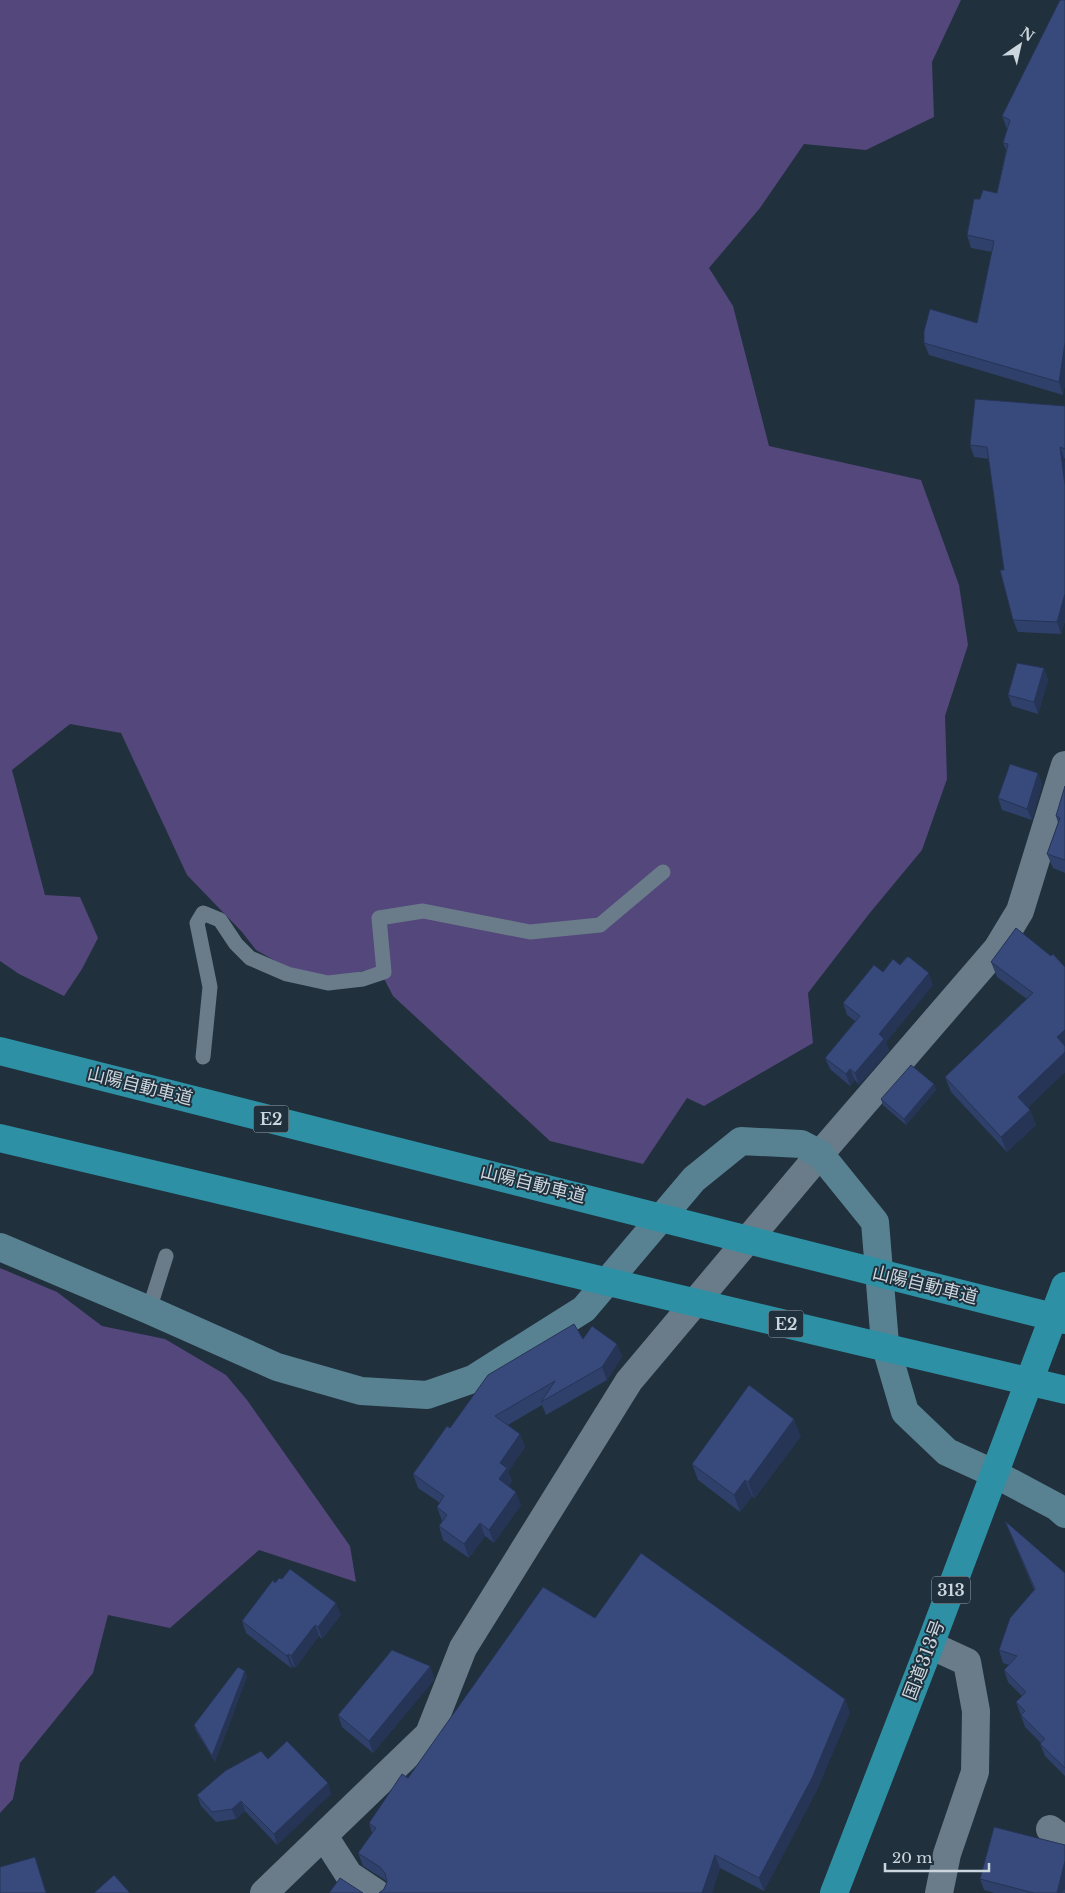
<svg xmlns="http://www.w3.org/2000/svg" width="1065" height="1893" viewBox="0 0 1065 1893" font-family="'Libre Baskerville','Noto Sans JP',serif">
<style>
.green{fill:#53477b}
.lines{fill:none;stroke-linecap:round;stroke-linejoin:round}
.lane{stroke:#6a7c8a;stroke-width:15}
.street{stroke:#6a7c8a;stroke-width:28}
.secondary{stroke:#588292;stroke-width:28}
.highway{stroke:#2d90a4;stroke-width:28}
.wall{fill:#2f406a}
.shaded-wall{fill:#263456}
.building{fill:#374a7b;stroke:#263456}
.labels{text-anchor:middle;stroke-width:4;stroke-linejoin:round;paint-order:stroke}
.shield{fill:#20303c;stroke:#98a4ad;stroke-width:1}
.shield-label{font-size:16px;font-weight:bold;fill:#cbd5dd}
.street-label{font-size:18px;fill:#cbd5dd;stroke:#20303c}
</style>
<rect width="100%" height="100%" fill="#20303c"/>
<!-- green -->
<path class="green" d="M0 0H961L932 62 934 117 866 150 804 144 760 208 709 268 733 306 769 446 921 480 959 585 968 645 945 716 947 779 922 850 869 914 808 993 813 1043 704 1106 687 1098 643 1164 550 1141 393 996 378 967 336 978 286 967 256 950 242 932 187 875 121 733 70 724 12 770 45 895 80 897 98 938 82 969 64 996 19 974 0 961Z
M0 1268 57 1292 102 1326 165 1339 226 1375 247 1400 350 1546 356 1582 259 1550 170 1628 108 1615 93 1673 20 1763 13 1799 0 1813Z"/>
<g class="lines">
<!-- lane -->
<path class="lane" d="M203 1057 210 987 197 923 203 913 220 920 236 944 250 958 287 974 328 983 363 979 384 972 379 918 423 911 530 932 600 925 663 872
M149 1310 166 1256"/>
<!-- street -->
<path class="street" d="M930 1645 967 1662 976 1711 975 1772 947 1854 939 1893
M1050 1829 1065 1840
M324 1836 349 1875 376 1893
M264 1893 429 1734 463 1648 629 1381 820 1154 997 949 1020 911 1065 765"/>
<!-- secondary -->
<path class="secondary" d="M0 1247 149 1310 277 1367 361 1391 427 1395 473 1379 584 1309 694 1179 741 1141 801 1144 820 1154 875 1222 885 1344 905 1412 947 1452 995 1474 1057 1507 1065 1514"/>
<!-- highway -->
<path class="highway" d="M0 1051 1065 1320
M0 1138 1065 1390
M834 1893 930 1645 1065 1286"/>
</g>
<!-- wall -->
<path class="wall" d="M1065 0V384L1063 395 929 355 924 343 977 323 992 252 971 248 967 235 980 199 997 193 1006 150 1003 143 1007 129 1002 116Z
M1065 406V459L1064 458 1065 466V621L1061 634 1018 632 1013 620 1004 570 989 459 974 457 970 445Z
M1044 668 1048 680 1038 714 1012 706 1008 695Z
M1038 773 1042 785 1032 820 1002 810 998 798Z
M1065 786V873L1053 868 1047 854 1058 823 1056 816Z
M1016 928 1065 1072 1028 1107 1030 1110 1036 1125 1007 1152 951 1092 945 1077 1027 999 997 977 991 962Z
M900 965 933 985 886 1042 889 1051 859 1085 855 1080 850 1086 830 1069 825 1058 855 1021 847 1015 843 1003 883 972Z
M934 1084 936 1090 906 1125 883 1105 881 1099Z
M583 1339 617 1344 622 1357 607 1380 546 1415 542 1405 508 1425 520 1434 525 1447 508 1472 512 1481 508 1486 521 1505 494 1543 485 1536 469 1558 443 1540 439 1526 442 1521 437 1507 440 1503 418 1488 413 1474 450 1428Z
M801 1436 754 1499 752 1496 740 1512 698 1480 692 1464Z
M1005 1521 1065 1573V1776L1045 1756 1040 1744 1041 1743 1025 1727 1016 1702 1022 1696 1008 1682 1004 1670 1009 1665 1003 1663 999 1650 1034 1590 1010 1533Z
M275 1583 341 1615 322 1639 319 1636 295 1668 293 1666 291 1668 246 1633 242 1621Z
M595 1618 850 1712 817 1790 764 1891 720 1868 712 1893H379L384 1889 387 1882 385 1880 363 1866 358 1853 372 1833 369 1823 408 1778Z
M430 1666 434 1678V1680L373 1753 342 1727 338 1715Z
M247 1677 215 1762 196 1731 194 1725Z
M268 1759 328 1783 331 1794 277 1845 245 1811 236 1819 216 1822 201 1806 197 1795Z
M980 1879 1065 1893H994L984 1890Z"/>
<!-- shaded-wall -->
<path class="shaded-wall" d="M1065 343V384L1063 395 1059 382Z
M1060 447 1064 458 1065 466V485Z
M1065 594V621L1061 634 1057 622Z
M1044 668 1048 680 1038 714 1034 702Z
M1038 773 1042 785 1032 820 1027 809Z
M929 973 933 985 886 1042 889 1051 859 1085 855 1073 879 1034Z
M1065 1030V1050L1057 1037Z
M1065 1052V1072L1024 1112 1018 1097Z
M850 1069 855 1080 850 1086 846 1074Z
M934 1084 936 1090 906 1125 904 1119Z
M1030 1110 1036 1125 1007 1152 1001 1137Z
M617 1344 622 1357 607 1380 602 1367Z
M794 1419 801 1436 754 1499 748 1482Z
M520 1434 525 1447 508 1472 512 1481 504 1493 499 1479 500 1463Z
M745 1480 752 1496 740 1512 734 1495Z
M516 1492 521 1505 494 1543 489 1530Z
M480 1523 485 1536 469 1558 464 1544Z
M336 1603 341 1615 322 1639 318 1627Z
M315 1625 319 1636 295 1668 291 1656Z
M288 1654 293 1666 291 1668 287 1656Z
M430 1666 434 1678V1680L373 1753 369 1741Z
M245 1671 247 1677 215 1762 212 1756Z
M845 1699 850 1712 817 1790 764 1891 759 1878Z
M328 1783 331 1794 277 1845 274 1834Z
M241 1801 245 1811 236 1819 232 1809Z
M715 1855 720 1868 712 1893H702Z
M35 1857 40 1871 47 1893H46Z
M1065 1861V1890L1064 1893H1057Z"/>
<!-- building -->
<path class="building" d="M1060 0H1065V343L1059 382 924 343V331L930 309 977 323 994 241 967 235 974 199H980L983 190 997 193 1008 144 1003 143 1010 120 1002 116Z
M975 399 1065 406V449L1060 447 1065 485V594L1057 622 1013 620 1000 570H1004L987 447 970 445Z
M1017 663 1044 668 1034 702 1008 695Z
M1010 764 1038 773 1027 809 998 798Z
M1065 786V860L1047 854 1060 818 1056 816Z
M1016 928 1051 956 1053 954 1065 967V1030L1057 1037 1065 1046V1052L1018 1097 1030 1110 1001 1137 945 1077 1033 993 991 962Z
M907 957H909L929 973 879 1034 884 1039 855 1073 850 1069 846 1074 825 1058 860 1016 843 1003 874 965 883 972 893 959 900 965Z
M911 1065 934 1084 904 1119 881 1099Z
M574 1324 583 1339 592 1326 617 1344 602 1367 541 1402 555 1381 495 1416 520 1434 500 1463 507 1468 499 1479 516 1492 489 1530 480 1523 464 1544 439 1526 447 1515 437 1507 444 1496 413 1474 447 1426 450 1428 488 1375Z
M749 1385 794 1419 748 1482 745 1480 734 1495 692 1464Z
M1005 1521 1065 1573V1768L1040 1744 1045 1739 1021 1715 1025 1711 1016 1702 1026 1692 1004 1670 1017 1656 999 1650 1010 1618 1035 1589Z
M641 1553 845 1699 812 1778 759 1878 715 1855 702 1893H379L384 1889 387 1882 385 1873 380 1867 358 1853 376 1828 369 1823 402 1774 408 1778 543 1587 595 1618Z
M290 1569 336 1603 318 1627 315 1625 291 1656 288 1654 287 1656 242 1621 273 1580 275 1583 279 1578 282 1579Z
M392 1650 430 1666 429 1668 369 1741 338 1715Z
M238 1667 245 1671 212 1756 194 1725Z
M287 1741 328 1783 274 1834 241 1801 232 1809 212 1812 197 1795 225 1771 261 1751 268 1759Z
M994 1827 1065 1845V1861L1057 1893H1034L980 1879Z
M35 1857 46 1893H0V1867Z
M114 1875 130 1893H94Z
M340 1878 363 1893H329Z
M1065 1888V1893H1062Z"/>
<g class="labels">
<!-- shield labels -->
<g class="shield">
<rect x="253.5" y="1105.5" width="35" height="27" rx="4"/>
<rect x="768.5" y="1310.5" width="35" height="27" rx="4"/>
<rect x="932" y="1576.5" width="38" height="27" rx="4"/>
</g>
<g class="shield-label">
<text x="271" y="1125">E2</text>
<text x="786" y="1330">E2</text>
<text x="951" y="1596">313</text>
</g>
<!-- street labels -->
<g class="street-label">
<text transform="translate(140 1086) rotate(14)" y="6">山陽自動車道</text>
<text transform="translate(533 1184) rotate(14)" y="6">山陽自動車道</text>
<text transform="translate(925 1285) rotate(14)" y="6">山陽自動車道</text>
<text transform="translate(924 1660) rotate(-69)" y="6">国道313号</text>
</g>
</g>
<!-- north arrow -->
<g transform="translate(1020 45) rotate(34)" stroke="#20303c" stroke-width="4" paint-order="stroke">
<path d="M0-4L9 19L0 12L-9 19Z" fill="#cbd5dd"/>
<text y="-8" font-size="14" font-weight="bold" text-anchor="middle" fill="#cbd5dd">N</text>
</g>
<!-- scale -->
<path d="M885 1863v8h104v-8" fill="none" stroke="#cbd5dd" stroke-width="2.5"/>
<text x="892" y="1863" font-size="15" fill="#cbd5dd" stroke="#20303c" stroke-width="4" paint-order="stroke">20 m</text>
</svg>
